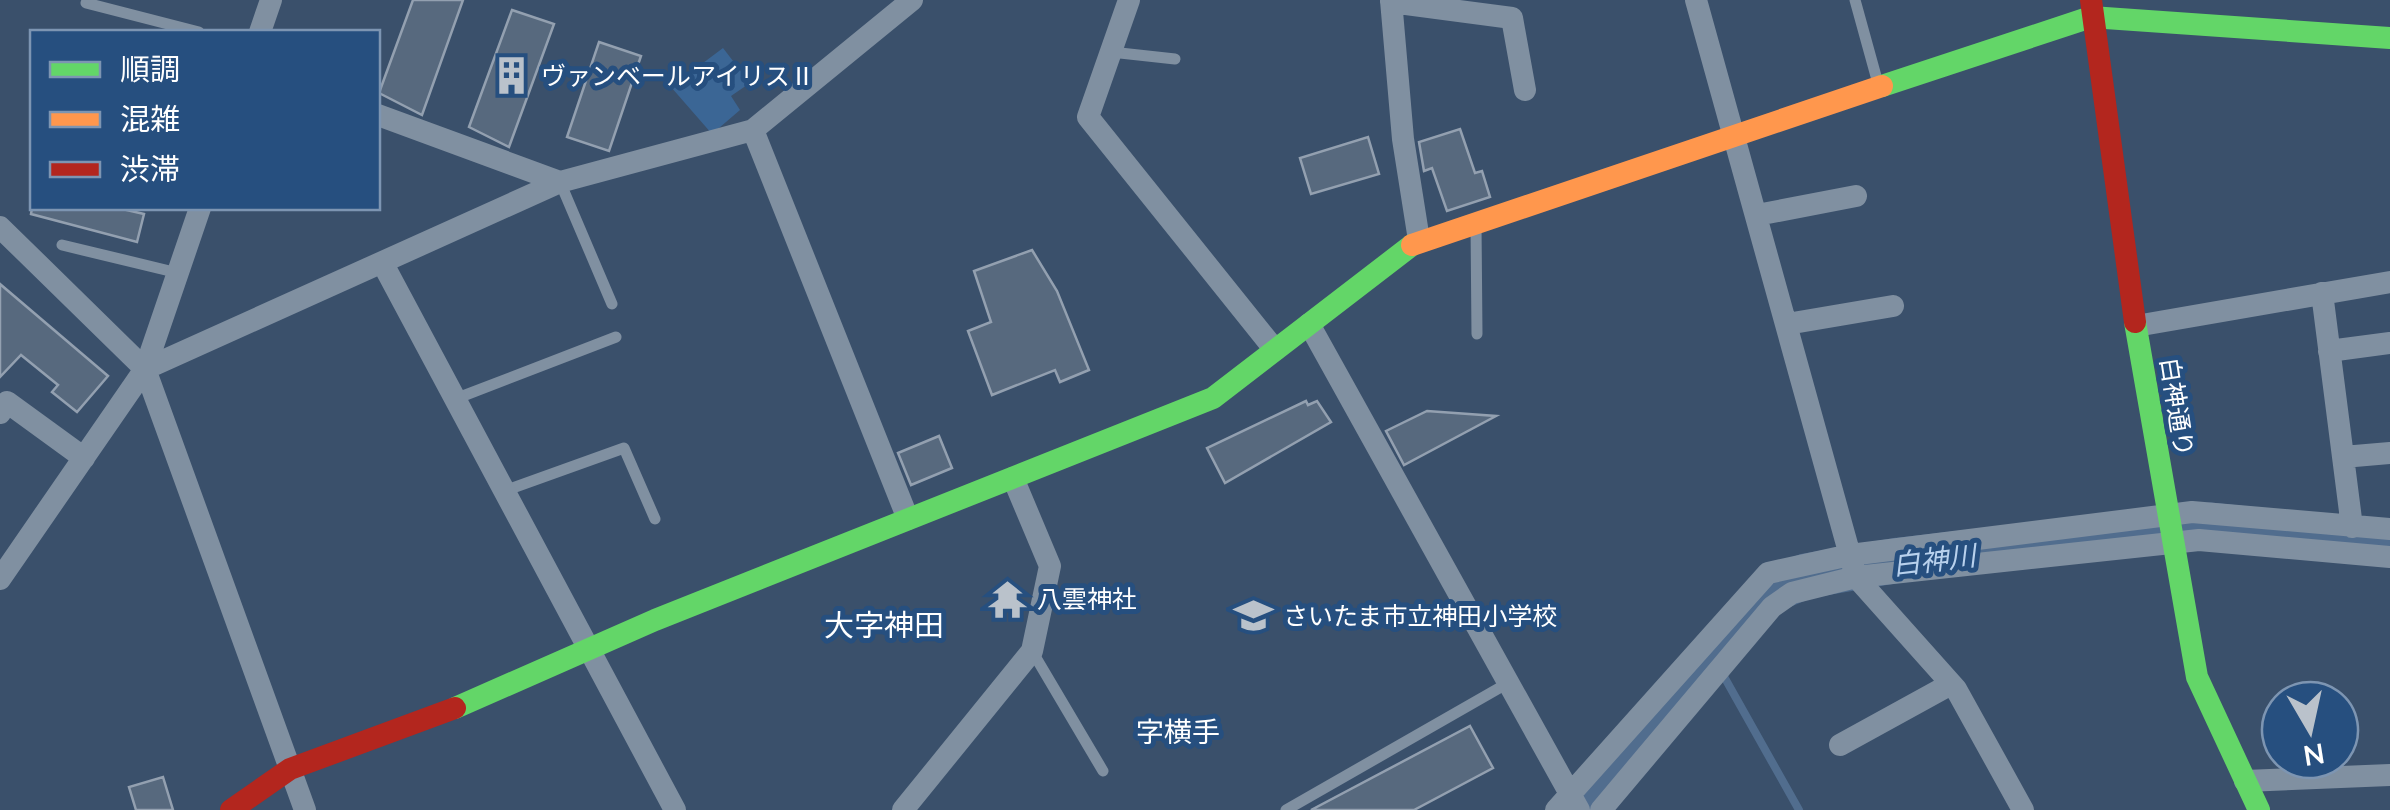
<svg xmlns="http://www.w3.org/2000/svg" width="2390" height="810" viewBox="0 0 2390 810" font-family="'Nunito Sans','Noto Sans JP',sans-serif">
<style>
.green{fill:#3b6695}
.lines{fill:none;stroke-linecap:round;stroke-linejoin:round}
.stream{stroke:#516d8e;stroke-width:8}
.river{stroke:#516d8e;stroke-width:45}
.building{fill:#57697e;stroke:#93a0b0;stroke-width:2.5}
.lane{stroke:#8090a1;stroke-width:11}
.street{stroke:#8090a1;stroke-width:22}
.fast{stroke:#63d668;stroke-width:22}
.slow{stroke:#ff974d;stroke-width:22}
.jam{stroke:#b3261e;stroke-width:22}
.labels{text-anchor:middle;stroke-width:10;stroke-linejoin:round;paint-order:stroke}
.poi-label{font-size:25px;fill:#fff;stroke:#264f7f;text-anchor:start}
.street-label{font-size:25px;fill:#fff;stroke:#264f7f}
.water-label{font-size:28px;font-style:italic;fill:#b8d1ed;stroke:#264f7f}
.neighbourhood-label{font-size:28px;fill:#fff;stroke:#264f7f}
.quarter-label{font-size:30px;fill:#fff;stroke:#264f7f}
</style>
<rect width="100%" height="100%" fill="#3a506b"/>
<!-- green -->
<path class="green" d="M723 48 750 83 731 96 740 110 712 134 671 87Z"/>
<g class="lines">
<!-- stream -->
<path class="stream" d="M1713 657 1799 810"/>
<!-- river -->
<path class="river" d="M1577 810 1770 591 1806 576 1899 560 2211 525 2390 544"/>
</g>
<!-- building -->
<path class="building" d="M413 0H463L422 115 379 93Z
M512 10 554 24 509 147 469 127Z
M599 42 641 56 609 151 567 137Z
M1460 129 1475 173 1482 171 1490 197 1447 211 1432 168 1424 171 1419 142Z
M1368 137 1379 174 1311 194 1300 158Z
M32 208H118L144 214 137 242 31 214Z
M1032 250 1057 291 1089 370 1060 382 1055 370 992 395 968 331 991 322 974 271Z
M0 284 108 376 77 412 52 392 58 385 21 355 0 377Z
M1306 401 1308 405 1317 401 1331 422 1225 483 1207 448Z
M1427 411 1496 416 1404 465 1386 431Z
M939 436 952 468 911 485 898 453Z
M1470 726 1493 768 1414 810H1311Z
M163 777 173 810H136L129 787Z"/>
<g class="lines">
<!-- lane -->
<path class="lane" d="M1855 0 1879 87
M86 3 199 32
M1111 52 1175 59
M560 182 612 304
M1476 224 1477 334
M62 245 178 273
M455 399 616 337
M504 491 624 448 655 519
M1032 651 1103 771
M1286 810 1508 683"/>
<!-- street -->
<path class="street" d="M1129 0 1088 117 1275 350
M1391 0 1403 139 1419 240
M1696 0 1856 577 1956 689 2023 810
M1391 2 1512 18 1525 90
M260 32 271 0
M378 115 560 182
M753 130 908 519
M1757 215 1856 196
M0 227 145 369 305 810
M383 264 675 810
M2322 293 2352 527
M1309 324 1579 810
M1787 324 1893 306
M2136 326 2390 282
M2329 351 2390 343
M145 369 560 182 753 130 912 0
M0 413 7 402 84 458
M2343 457 2390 453
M0 579 145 369 200 208
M1840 745 1951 684
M2245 781 2390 775
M903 810 1032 651 1050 566 1013 478
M1556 810 1768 573 1850 555 2192 512 2390 529
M1601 810 1772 607 1792 593 1856 577 2199 540 2390 557"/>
<!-- fast -->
<path class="fast" d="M1882 86 2091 17 2390 38
M2135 322 2197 677 2259 810
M455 708 655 620 1213 398 1412 245"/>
<!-- slow -->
<path class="slow" d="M1412 245 1882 86"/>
<!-- jam -->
<path class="jam" d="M2091 0 2135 322
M231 810 290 769 455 708"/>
</g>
<!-- icons -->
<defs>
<symbol id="building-bare" viewBox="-9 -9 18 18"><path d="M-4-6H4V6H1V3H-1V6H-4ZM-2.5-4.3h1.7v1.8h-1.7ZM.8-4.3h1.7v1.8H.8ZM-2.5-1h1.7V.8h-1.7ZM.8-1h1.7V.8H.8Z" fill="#bac2cb" stroke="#264f7f" stroke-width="2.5" paint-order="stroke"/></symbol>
<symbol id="temple-bare" viewBox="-9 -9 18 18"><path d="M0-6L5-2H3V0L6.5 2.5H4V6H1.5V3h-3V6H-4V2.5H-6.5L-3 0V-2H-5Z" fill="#bac2cb" stroke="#264f7f" stroke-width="2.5" paint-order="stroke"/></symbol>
<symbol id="school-bare" viewBox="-9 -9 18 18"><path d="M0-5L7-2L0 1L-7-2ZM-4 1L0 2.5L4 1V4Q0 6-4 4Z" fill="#bac2cb" stroke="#264f7f" stroke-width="2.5" paint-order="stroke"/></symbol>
</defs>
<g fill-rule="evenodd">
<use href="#building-bare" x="484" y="48" width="55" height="55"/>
<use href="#temple-bare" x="980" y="572" width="55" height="55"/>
<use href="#school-bare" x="1226" y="588" width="55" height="55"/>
</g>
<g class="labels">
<!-- poi labels -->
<g class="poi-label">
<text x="541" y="85">ヴァンベールアイリスⅡ</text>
<text x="1037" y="608">八雲神社</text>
<text x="1283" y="625">さいたま市立神田小学校</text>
</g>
<!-- street labels -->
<g class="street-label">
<text transform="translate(2177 407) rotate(81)" y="9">白神通り</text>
</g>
<!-- water labels -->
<g class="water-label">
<text transform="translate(1934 560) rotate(-7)" y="10">白神川</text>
</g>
<!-- neighbourhood labels -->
<g class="neighbourhood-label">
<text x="1178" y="742">字横手</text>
</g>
<!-- quarter labels -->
<g class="quarter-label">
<text x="884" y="636">大字神田</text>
</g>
</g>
<!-- legend -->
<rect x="30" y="30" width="350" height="180" fill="#264f7f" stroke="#7d95b2" stroke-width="2.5"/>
<rect x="50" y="62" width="50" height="15" fill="#63d668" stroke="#7d95b2" stroke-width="2.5"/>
<text x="120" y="80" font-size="30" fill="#ffffff">順調</text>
<rect x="50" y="112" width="50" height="15" fill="#ff974d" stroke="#7d95b2" stroke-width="2.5"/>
<text x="120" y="130" font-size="30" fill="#ffffff">混雑</text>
<rect x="50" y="162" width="50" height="15" fill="#b3261e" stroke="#7d95b2" stroke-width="2.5"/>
<text x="120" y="180" font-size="30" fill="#ffffff">渋滞</text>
<!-- north arrow -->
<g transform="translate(2310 730) rotate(171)"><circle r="48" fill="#264f7f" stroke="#7d95b2" stroke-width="2.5"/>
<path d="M0-8L18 38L0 25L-18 38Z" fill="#bac2cb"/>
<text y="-15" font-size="28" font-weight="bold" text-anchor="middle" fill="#ffffff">N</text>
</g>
</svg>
